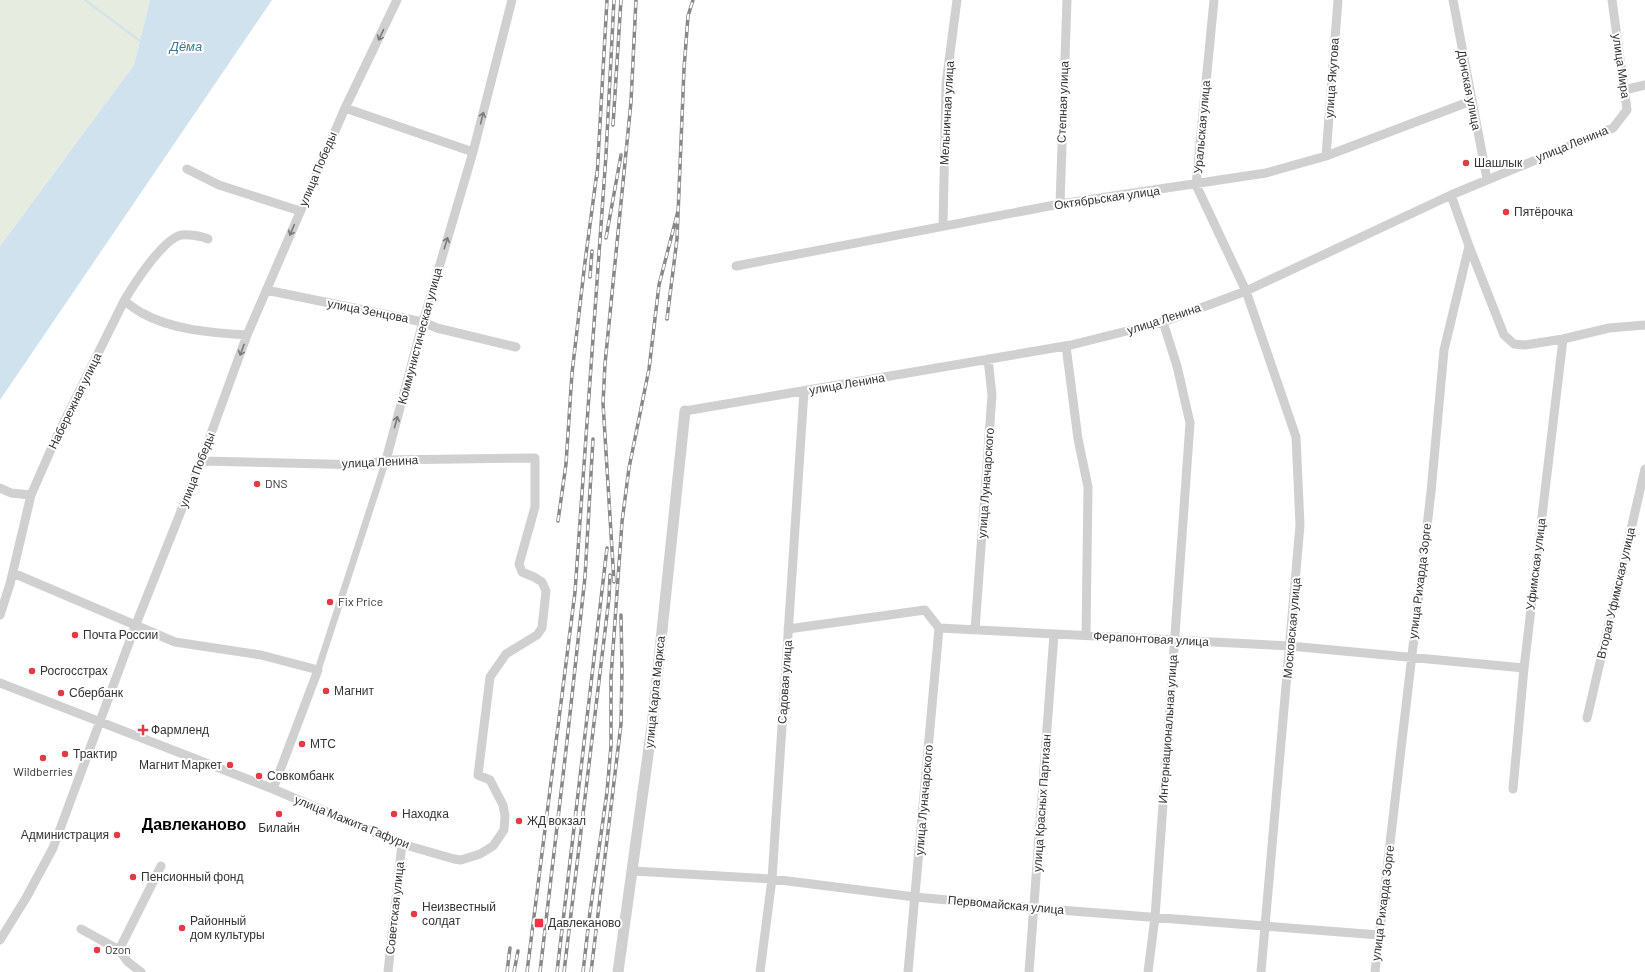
<svg xmlns="http://www.w3.org/2000/svg" width="1645" height="972" viewBox="0 0 1645 972" font-family="Barlow,sans-serif">
<style>
.green{fill:#e6ecdf}
.water{fill:#cfe2ee}
.lines{fill:none;stroke-linecap:round;stroke-linejoin:round}
.stream{stroke:#cfe2ee;stroke-width:2}
.pedestrian{stroke:#d0d0d0;stroke-width:7}
.minor{stroke:#d0d0d0;stroke-width:9}
.tertiary{stroke:#d0d0d0;stroke-width:11}
.rail-casing{stroke:#888;stroke-width:3.5}
.rail{stroke:#fff;stroke-width:2;stroke-dasharray:6;stroke-linecap:butt}
.oneway{stroke:#7a7a7a}
.poi-dot{fill:#e63946;stroke:#fff;stroke-width:1.5}
.labels{text-anchor:middle;stroke-width:4;stroke-linejoin:round;paint-order:stroke}
.street-label{font-size:12px;fill:#333;stroke:#fff}
.poi-label{font-size:12px;fill:#333;stroke:#fff;text-anchor:start}
.water-label{font-size:13px;font-style:italic;fill:#3f7597;stroke:#fff}
.district-label{font-size:16px;font-weight:bold;fill:#000;stroke:#fff}
</style>
<rect width="100%" height="100%" fill="#fff"/>
<!-- green -->
<path class="green" d="M0 0H150L134 65 0 246Z"/>
<!-- water -->
<path class="water" d="M150 0H272L0 400V246L134 65Z"/>
<g class="lines">
<!-- stream -->
<path class="stream" d="M85 0 140 41"/>
<!-- pedestrian -->
<path class="pedestrian" d="M318 670 386 460"/>
<!-- minor -->
<path class="minor" d="M1214 0 1196 185 1246 291 1296 437 1300 525 1261 972
M1453 0 1487 179
M1624 90 1645 85
M345 108 473 152
M1326 156 1338 0
M187 169 219 185 300 211
M1060 204 1067 0
M943 226 946 84 957 0
M1469 246 1504 335 1514 344 1525 345 1563 339 1609 328 1645 325
M736 266 1060 204 1266 173 1326 156 1471 101
M266 290 423 322 437 328 516 347
M124 301C130 305 136 310 142 313 172 330 213 333 247 335
M1066 346 1078 439 1088 487 1086 635
M685 411 1071 345 1163 322 1246 291 1451 195 1613 128 1627 110 1612 0
M386 460 423 322 473 152 512 0
M0 488 11 493 31 495
M13 573 175 642 261 655 318 670 273 789
M0 615 10 584 31 495 56 438 124 301C134 284 162 240 181 235 188 234 202 236 208 239
M788 629 925 610 939 628 1290 646 1524 668
M975 630 992 395 988 359
M0 683 273 789 402 844 454 859 461 860 480 854 493 846 504 830 505 816 503 805 490 780 478 775 490 677 506 654 537 635 542 628 546 591 542 582 534 577 522 572 519 564 535 507V458L386 460 365 465 201 461
M1587 718 1645 469
M1513 789 1524 668 1563 339
M633 871 772 879 915 897 1034 908 1379 935
M81 929 119 950 128 962 141 972
M0 940 26 898 53 848 136 624 201 461 247 335 345 108 397 0
M119 950 161 866
M388 972 402 844
M760 972 772 879 804 391
M908 972 939 628
M1029 972 1054 634
M1148 972 1155 917 1190 423 1177 366 1163 322
M1375 972 1431 492 1444 350 1469 246 1451 195"/>
<!-- tertiary -->
<path class="tertiary" d="M618 972 652 726 685 411"/>
<defs>
<path id="rail" d="M613 125 621 0
M597 177 607 0
M606 238 621 155
M590 277 592 251
M667 319 677 239 684 69 688 16 693 0
M558 521 566 464 572 373 585 262 597 172
M614 582 603 403 605 364 631 102 636 0
M507 972 510 948
M514 972 518 951
M527 972 575 592 606 155 614 0
M540 972 566 750 585 577 593 439
M557 972 607 548
M564 972 609 598 610 575
M583 972 590 912 607 792 611 746V677L622 522 629 468 649 369 659 285 678 211
M591 972 621 724 622 670 621 615"/>
</defs>
<!-- rail casing -->
<use href="#rail" class="rail-casing"/>
<!-- rail -->
<use href="#rail" class="rail"/>
</g>
<!-- one-way arrows -->
<defs><path id="oneway-shaft" d="M-6 0H5M1.5-3L5.5 0L1.5 3" fill="none" stroke-width="1.6" stroke-linecap="round" stroke-linejoin="round"/></defs>
<g class="oneway">
<use href="#oneway-shaft" transform="translate(381 35) rotate(115)"/>
<use href="#oneway-shaft" transform="translate(482 118) rotate(-76)"/>
<use href="#oneway-shaft" transform="translate(292 230) rotate(113)"/>
<use href="#oneway-shaft" transform="translate(446 243) rotate(-73)"/>
<use href="#oneway-shaft" transform="translate(242 350) rotate(110)"/>
<use href="#oneway-shaft" transform="translate(396 422) rotate(-75)"/>
</g>
<!-- markers -->
<g class="poi-dot">
<circle cx="1466" cy="163" r="4"/>
<circle cx="1506" cy="212" r="4"/>
<circle cx="257" cy="484" r="4"/>
<circle cx="330" cy="602" r="4"/>
<circle cx="75" cy="635" r="4"/>
<circle cx="32" cy="671" r="4"/>
<circle cx="326" cy="691" r="4"/>
<circle cx="61" cy="693" r="4"/>
<path d="M141 724h4v4h4v4h-4v4h-4v-4h-4v-4h4z"/>
<circle cx="302" cy="744" r="4"/>
<circle cx="65" cy="754" r="4"/>
<circle cx="43" cy="758" r="4"/>
<circle cx="230" cy="765" r="4"/>
<circle cx="259" cy="776" r="4"/>
<circle cx="279" cy="814" r="4"/>
<circle cx="394" cy="814" r="4"/>
<circle cx="519" cy="821" r="4"/>
<circle cx="117" cy="835" r="4"/>
<circle cx="133" cy="877" r="4"/>
<circle cx="414" cy="914" r="4"/>
<rect x="534" y="918" width="10" height="10" rx="2"/>
<circle cx="182" cy="928" r="4"/>
<circle cx="97" cy="950" r="4"/>
</g>
<g class="labels">
<!-- street labels -->
<g class="street-label">
<text transform="translate(1621 66) rotate(82)" y="4">улица Мира</text>
<text transform="translate(1332 78) rotate(-86)" y="4">улица Якутова</text>
<text transform="translate(1469 90) rotate(79)" y="4">Донская улица</text>
<text transform="translate(1063 102) rotate(-88)" y="4">Степная улица</text>
<text transform="translate(947 113) rotate(-87)" y="4">Мельничная улица</text>
<text transform="translate(1202 127) rotate(-85)" y="4">Уральская улица</text>
<text transform="translate(1572 144) rotate(-22)" y="4">улица Ленина</text>
<text transform="translate(318 169) rotate(-67)" y="4">улица Победы</text>
<text transform="translate(1107 198) rotate(-8)" y="4">Октябрьская улица</text>
<text transform="translate(368 311) rotate(11)" y="4">улица Зенцова</text>
<text transform="translate(1164 319) rotate(-18)" y="4">улица Ленина</text>
<text transform="translate(420 336) rotate(-75)" y="4">Коммунистическая улица</text>
<text transform="translate(847 384) rotate(-10)" y="4">улица Ленина</text>
<text transform="translate(75 401) rotate(-64)" y="4">Набережная улица</text>
<text transform="translate(380 462) rotate(-3)" y="4">улица Ленина</text>
<text transform="translate(197 470) rotate(-69)" y="4">улица Победы</text>
<text transform="translate(986 483) rotate(-86)" y="4">улица Луначарского</text>
<text transform="translate(1536 564) rotate(-83)" y="4">Уфимская улица</text>
<text transform="translate(1420 581) rotate(-83)" y="4">улица Рихарда Зорге</text>
<text transform="translate(1616 593) rotate(-77)" y="4">Вторая Уфимская улица</text>
<text transform="translate(1292 628) rotate(-85)" y="4">Московская улица</text>
<text transform="translate(1151 639) rotate(3)" y="4">Ферапонтовая улица</text>
<text transform="translate(785 682) rotate(-86)" y="4">Садовая улица</text>
<text transform="translate(655 692) rotate(-84)" y="4">улица Карла Маркса</text>
<text transform="translate(1168 729) rotate(-86)" y="4">Интернациональная улица</text>
<text transform="translate(924 800) rotate(-85)" y="4">улица Луначарского</text>
<text transform="translate(1042 803) rotate(-86)" y="4">улица Красных Партизан</text>
<text transform="translate(352 822) rotate(22)" y="4">улица Мажита Гафури</text>
<text transform="translate(1383 903) rotate(-83)" y="4">улица Рихарда Зорге</text>
<text transform="translate(1006 905) rotate(5)" y="4">Первомайская улица</text>
<text transform="translate(395 908) rotate(-84)" y="4">Советская улица</text>
</g>
<!-- poi labels -->
<g class="poi-label">
<text x="1474" y="167">Шашлык</text>
<text x="1514" y="216">Пятёрочка</text>
<text x="265" y="488">DNS</text>
<text x="338" y="606">Fix Price</text>
<text x="83" y="639">Почта России</text>
<text x="40" y="675">Росгосстрах</text>
<text x="334" y="695">Магнит</text>
<text x="69" y="697">Сбербанк</text>
<text x="151" y="734">Фармленд</text>
<text x="310" y="748">МТС</text>
<text x="73" y="758">Трактир</text>
<text x="222" y="769" text-anchor="end">Магнит Маркет</text>
<text x="43" y="776" text-anchor="middle">Wildberries</text>
<text x="267" y="780">Совкомбанк</text>
<text x="402" y="818">Находка</text>
<text x="527" y="825">ЖД вокзал</text>
<text x="279" y="832" text-anchor="middle">Билайн</text>
<text x="109" y="839" text-anchor="end">Администрация</text>
<text x="141" y="881">Пенсионный фонд</text>
<text x="422" y="911">Неизвестный<tspan x="422" dy="14">солдат</tspan></text>
<text x="190" y="925">Районный<tspan x="190" dy="14">дом культуры</tspan></text>
<text x="548" y="927">Давлеканово</text>
<text x="105" y="954">Ozon</text>
</g>
<!-- water labels -->
<g class="water-label">
<text x="186" y="51">Дёма</text>
</g>
<!-- district labels -->
<g class="district-label">
<text x="194" y="830">Давлеканово</text>
</g>
</g>
</svg>
